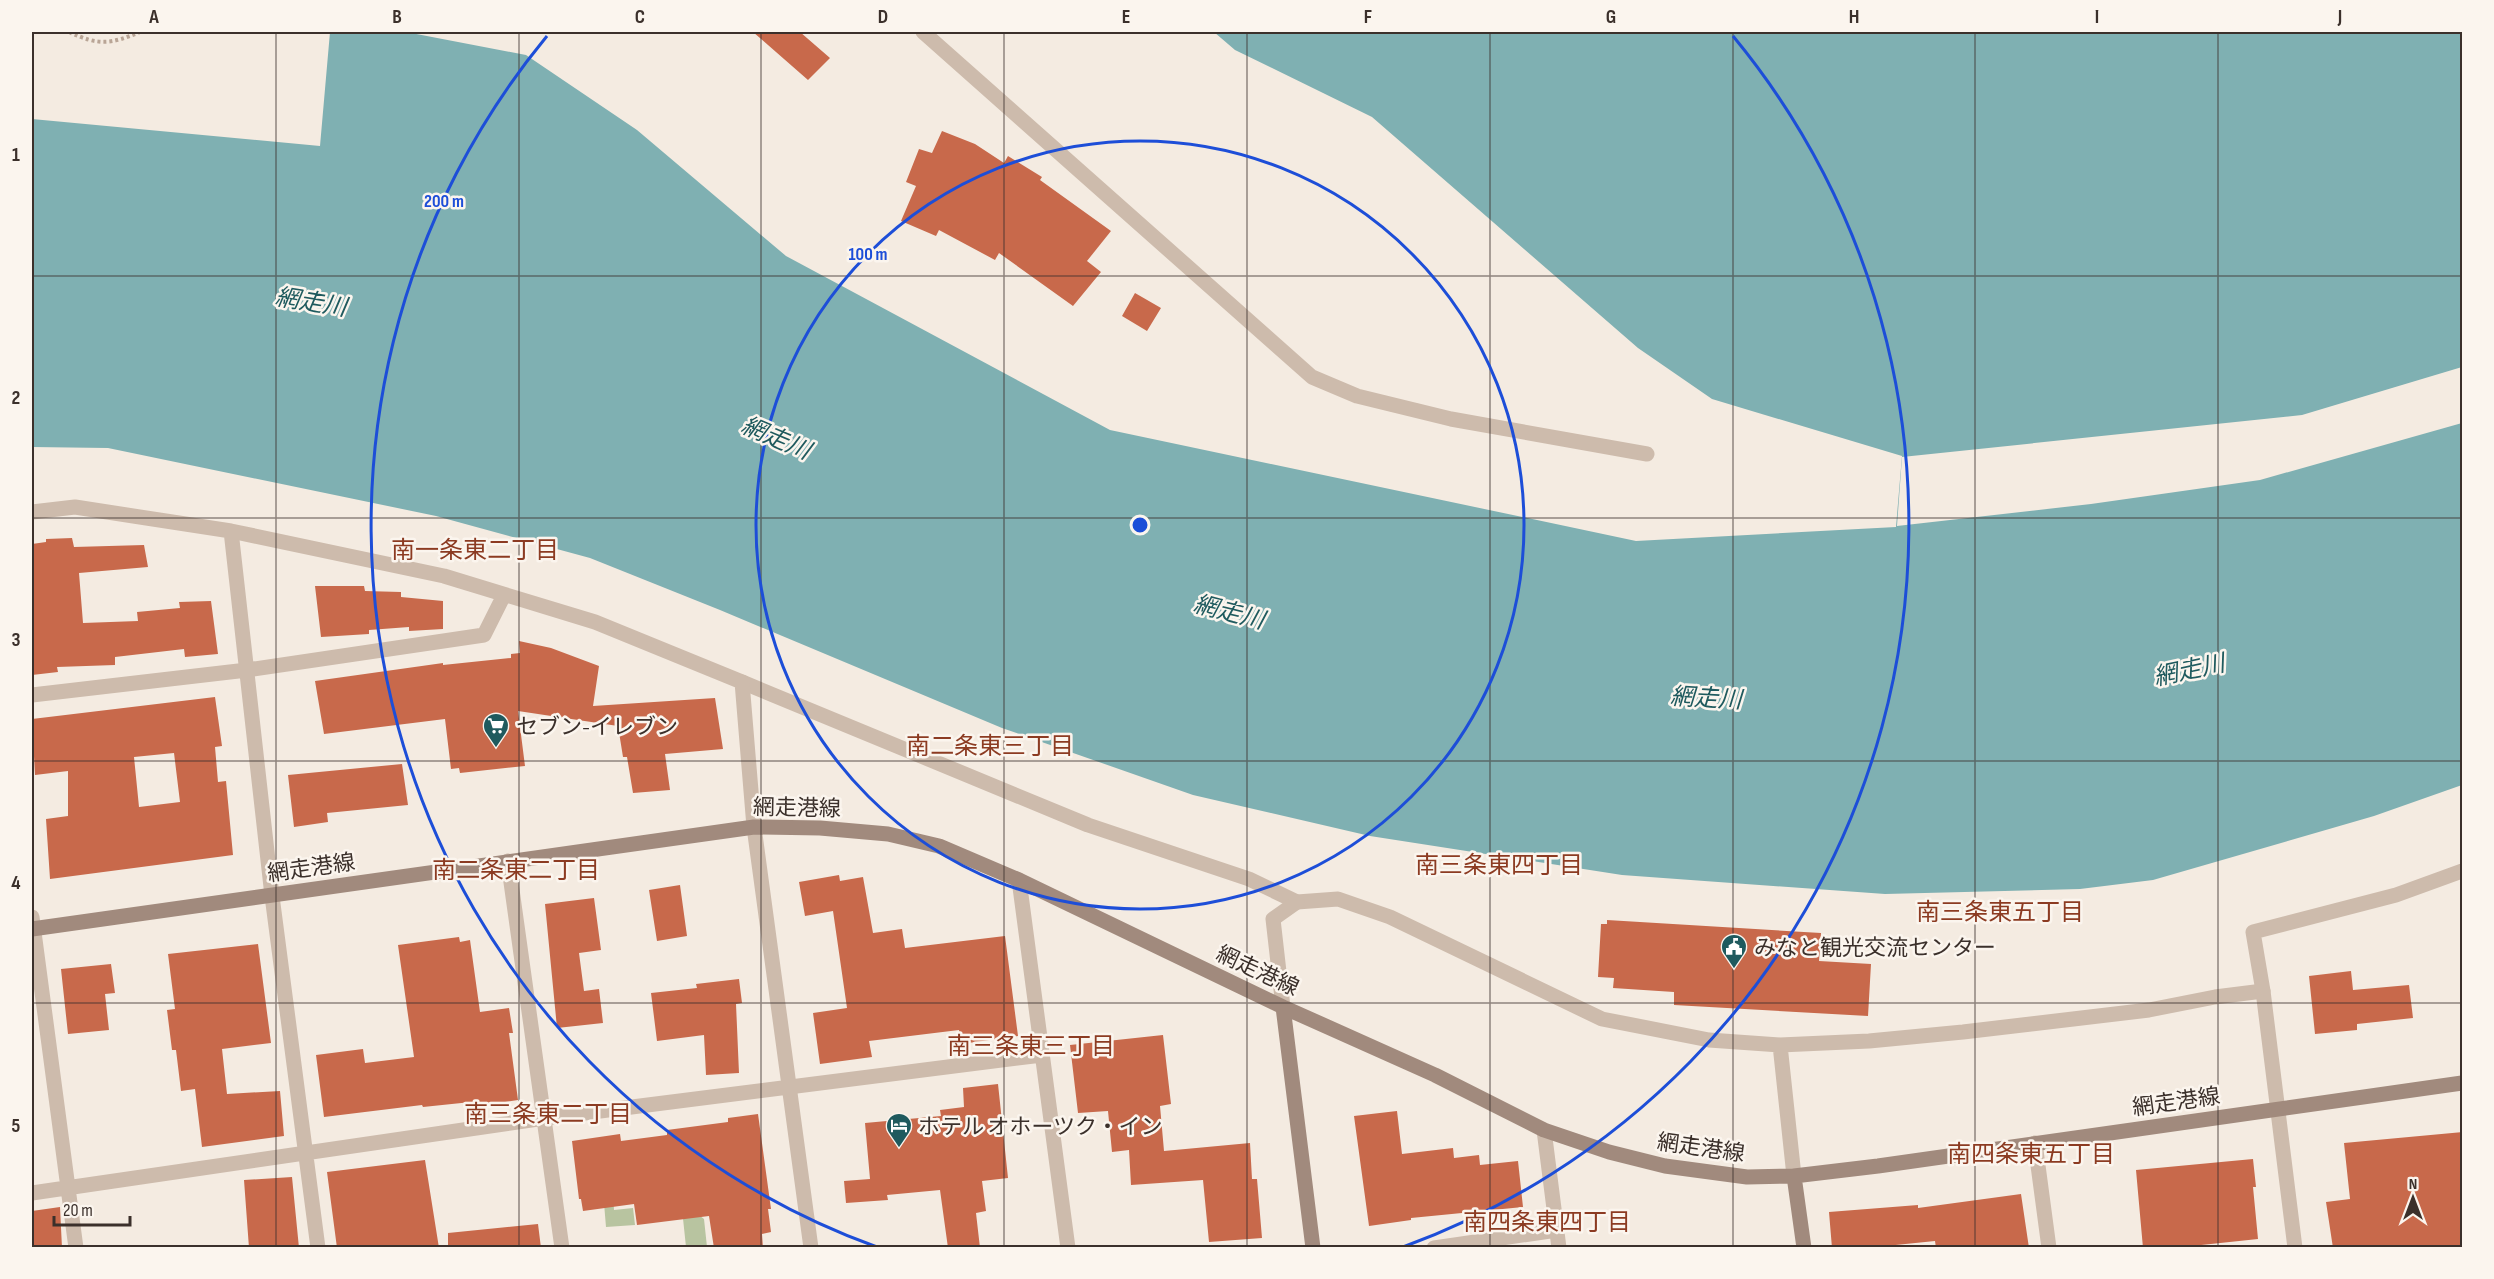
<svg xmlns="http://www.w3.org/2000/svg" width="2494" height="1279" viewBox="0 0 2494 1279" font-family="'Sofia Sans Condensed','Noto Sans JP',sans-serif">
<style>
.green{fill:#b8c4a0}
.water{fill:#7fb0b2}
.pier{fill:#f4ebe1}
.building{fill:#c8694b;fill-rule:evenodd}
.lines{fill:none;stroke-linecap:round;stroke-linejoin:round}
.path{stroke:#b9a596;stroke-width:4;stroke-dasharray:3 3;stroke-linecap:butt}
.lane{stroke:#cdbbac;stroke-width:15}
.street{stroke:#cdbbac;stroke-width:15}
.secondary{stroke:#a18a7d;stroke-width:15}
.grid{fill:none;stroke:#3b302b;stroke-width:1.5;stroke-opacity:0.55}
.ring{fill:none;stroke:#1d4ed8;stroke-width:3}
.labels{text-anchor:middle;stroke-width:5;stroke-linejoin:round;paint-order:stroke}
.poi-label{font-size:22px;fill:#3b302b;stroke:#fbf5ee;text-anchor:start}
.street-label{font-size:22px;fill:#3b302b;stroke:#fbf5ee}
.water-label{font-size:24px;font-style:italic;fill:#1f5a5e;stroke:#fbf5ee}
.neighbourhood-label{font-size:24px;fill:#8c3b22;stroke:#fbf5ee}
.centre{fill:#1d4ed8;stroke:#fbf5ee;stroke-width:3}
.ring-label{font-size:18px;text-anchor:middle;font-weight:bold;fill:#1d4ed8;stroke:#fbf5ee;stroke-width:5;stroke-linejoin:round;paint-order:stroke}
.neatline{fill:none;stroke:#3b302b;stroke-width:2}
.grid-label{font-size:20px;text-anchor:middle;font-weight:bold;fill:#3b302b}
</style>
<rect width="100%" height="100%" fill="#f4ebe1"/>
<!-- green -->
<path class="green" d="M612 1178 614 1210 633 1208 635 1225 606 1227 602 1179Z
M690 1208 704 1219 707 1247H686L682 1209Z"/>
<!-- water -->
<path class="water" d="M330 32H406L526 55 637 130 786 256 1110 430 1636 541 1896 527 1902 456 1712 399 1638 348 1372 117 1235 50 1214 32H2462V785L2374 816 2153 880 2080 889 1885 894 1622 875 1370 836 1193 795 1002 728 720 610 590 558 436 516 108 448 32 447V119L320 146Z"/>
<!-- pier -->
<path class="pier" d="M2462 367V423L2260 480 2091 504 1897 526 1902 457 2302 415Z"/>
<!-- building -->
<path class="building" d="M753 32H800L830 58 808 80Z
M942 131 975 144 1004 163 1008 156 1042 177 1040 180 1111 231 1087 261 1101 272 1073 306 999 253 995 260 939 230 936 236 901 221 916 186 906 182 919 149 932 153Z
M1135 293 1161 308 1147 331 1122 316Z
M72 538 74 547 144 545 148 567 79 573 83 623 138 621 137 612 180 608 179 602 211 601 218 654 185 657 184 649 115 657V665L57 667 58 672 32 675V544L46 542V539Z
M315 586H364L365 591 401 592V597L443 601V629L409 631V627L369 630V634L321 637Z
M519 641 551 648 599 666 593 706 715 698 723 749 665 754 670 790 633 793 627 757H623L618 726 518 711 525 766 460 773 459 768 451 769 445 719 324 734 315 681 443 663V665L511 658V654L520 653Z
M215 697 222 746 215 747 218 782 226 781 233 855 50 879 46 819 68 816V771L35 775 32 719ZM174 753 180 802 139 807 134 757Z
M402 764 408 805 327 813 328 822 294 827 288 775Z
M839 875 840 881 863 877 873 933 902 929 905 948 1005 936 1018 1036 961 1044 959 1030 869 1041 872 1057 820 1064 813 1013 847 1008 833 911 805 916 799 882Z
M680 885 687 936 657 941 649 890Z
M594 898 601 950 579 953 584 991 599 989 603 1023 557 1028 545 904Z
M1607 920 1821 933 1819 961 1871 964 1868 1016 1674 1005V992L1613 988 1614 978 1598 977 1601 924H1607Z
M459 937 460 942 470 940 480 1012 509 1008 513 1033H509L518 1100 471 1107V1102L423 1107 422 1105 324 1117 316 1055 363 1049 365 1063 414 1057 398 945Z
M258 944 271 1043 222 1049 227 1094 280 1091 284 1136 202 1147 195 1089 181 1091 176 1050H172L167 1010 175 1009 168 954Z
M111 964 115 993 105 994 109 1030 68 1034 61 969Z
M2351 971 2353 990 2409 985 2413 1018 2357 1024V1030L2315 1034 2309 976Z
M739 979 742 1003 736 1004 739 1073 706 1075 704 1035 657 1041 651 993 697 988 696 984Z
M1163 1035 1171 1104 1160 1106 1164 1151 1250 1143 1252 1179H1257L1262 1238 1209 1242 1203 1180 1131 1185 1129 1150 1112 1152 1108 1111 1078 1113 1070 1045Z
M998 1084 1008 1178 982 1181 986 1211 976 1213 980 1248H948L940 1190 887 1195 888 1200 846 1203 844 1181 870 1179 865 1123 941 1116 940 1110 964 1107 963 1088Z
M1397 1111 1402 1154 1453 1148 1454 1158 1479 1155 1480 1165 1518 1161 1523 1207 1411 1218V1220L1369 1226 1354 1116Z
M758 1114 771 1209H768L771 1232 762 1234 763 1248H714L709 1216 637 1225 634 1204 583 1211 581 1199H579L572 1141 620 1134 621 1141 667 1135V1130L728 1122V1118Z
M2463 1132V1248H2333L2326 1202 2350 1199 2344 1143Z
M2253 1159 2256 1187H2253L2258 1239 2173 1248H2143L2136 1170Z
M425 1160 439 1248H337L327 1172Z
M292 1177 299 1248H249L244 1180Z
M2021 1194 2029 1248H1936L1935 1241 1866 1248H1832L1829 1212 1918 1205V1208Z
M60 1207 62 1248H32V1211Z
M538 1224 541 1248H448V1233Z"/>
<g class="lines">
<!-- path -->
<path class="path" d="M69 32C99 46 111 44 140 32"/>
<!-- lane -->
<path class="lane" d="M742 682 1088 825 1249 879 1297 902 1338 899 1390 917 1602 1019 1709 1040 1780 1045 1869 1041 1963 1032 2149 1010 2215 997 2263 991
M1780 1045 1794 1176"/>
<!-- street -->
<path class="street" d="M923 32 1312 377 1357 396 1451 419 1647 454
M32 512 75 507 231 531 444 576 595 622 742 682 754 827 811 1248
M231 531 272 896 318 1248
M32 695 247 670 484 635 504 595
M508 861 562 1248
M1019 880 1068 1248
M32 917 76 1248
M1283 1007 1273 919 1297 902
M1544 1130 1559 1248
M2035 1143 2049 1248
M32 1193 545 1118 1042 1055
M1434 1248 1557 1230
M2295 1248 2263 991 2253 932 2396 895 2462 871"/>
<!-- secondary -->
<path class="secondary" d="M32 929 754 827 820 828 888 834 939 846 1019 880 1283 1007 1435 1075 1544 1130 1609 1152 1665 1166 1747 1177 1794 1176 1878 1166 2462 1083
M1283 1007 1313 1248
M1794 1176 1804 1248"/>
</g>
<!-- grid -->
<path class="grid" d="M276 32V1248M519 32V1248M761 32V1248M1004 32V1248M1247 32V1248M1490 32V1248M1733 32V1248M1975 32V1248M2218 32V1248M32 276H2462M32 518H2462M32 761H2462M32 1003H2462"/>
<!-- distance rings -->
<g class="ring">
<circle cx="1140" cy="525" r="384"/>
<path d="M877 1247A768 768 0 0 1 547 36M1733 36A768 768 0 0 1 1403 1247"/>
</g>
<!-- icons -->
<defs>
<symbol id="supermarket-pin" viewBox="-11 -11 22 30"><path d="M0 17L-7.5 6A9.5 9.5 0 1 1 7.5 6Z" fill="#1f5a5e" stroke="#fbf5ee"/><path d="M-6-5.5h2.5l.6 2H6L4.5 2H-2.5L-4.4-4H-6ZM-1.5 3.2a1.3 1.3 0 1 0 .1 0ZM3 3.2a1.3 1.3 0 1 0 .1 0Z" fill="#fff"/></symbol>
<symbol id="civic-pin" viewBox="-11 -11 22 30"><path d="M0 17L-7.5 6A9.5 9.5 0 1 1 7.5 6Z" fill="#1f5a5e" stroke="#fbf5ee"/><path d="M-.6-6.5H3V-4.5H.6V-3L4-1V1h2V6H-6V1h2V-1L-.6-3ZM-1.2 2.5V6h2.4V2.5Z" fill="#fff"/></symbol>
<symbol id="hotel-pin" viewBox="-11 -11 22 30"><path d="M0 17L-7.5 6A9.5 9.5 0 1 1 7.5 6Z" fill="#1f5a5e" stroke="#fbf5ee"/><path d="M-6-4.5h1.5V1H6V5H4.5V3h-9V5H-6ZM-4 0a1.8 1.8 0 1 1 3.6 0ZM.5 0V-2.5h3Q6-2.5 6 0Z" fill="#fff"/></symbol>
</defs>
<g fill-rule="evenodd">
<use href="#supermarket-pin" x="481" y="711" width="30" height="40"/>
<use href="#civic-pin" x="1719" y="932" width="30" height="40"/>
<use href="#hotel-pin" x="884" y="1111" width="30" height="40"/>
</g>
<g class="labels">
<!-- poi labels -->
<g class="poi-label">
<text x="516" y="734">セブン-イレブン</text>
<text x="1754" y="955">みなと観光交流センター</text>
<text x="918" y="1134">ホテル オホーツク・イン</text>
</g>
<!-- street labels -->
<g class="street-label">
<text transform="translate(797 807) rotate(1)" y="8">網走港線</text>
<text transform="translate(311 867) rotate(-8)" y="8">網走港線</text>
<text transform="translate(1258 970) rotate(25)" y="8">網走港線</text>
<text transform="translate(2176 1101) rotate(-8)" y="8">網走港線</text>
<text transform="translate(1701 1147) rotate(8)" y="8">網走港線</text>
</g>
<!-- water labels -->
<g class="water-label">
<text transform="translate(311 302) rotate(9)" y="8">網走川</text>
<text transform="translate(776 438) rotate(23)" y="8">網走川</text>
<text transform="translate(1229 612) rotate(14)" y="8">網走川</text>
<text transform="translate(2189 670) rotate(-12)" y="8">網走川</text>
<text transform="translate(1706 698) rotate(3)" y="8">網走川</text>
</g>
<!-- neighbourhood labels -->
<g class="neighbourhood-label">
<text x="475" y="558">南一条東二丁目</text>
<text x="990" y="754">南二条東三丁目</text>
<text x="1499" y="873">南三条東四丁目</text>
<text x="516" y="878">南二条東二丁目</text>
<text x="2000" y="920">南三条東五丁目</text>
<text x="1031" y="1054">南三条東三丁目</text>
<text x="548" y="1122">南三条東二丁目</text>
<text x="2031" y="1162">南四条東五丁目</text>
<text x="1547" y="1230">南四条東四丁目</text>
</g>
</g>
<circle cx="1140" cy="525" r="9" class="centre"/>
<g class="ring-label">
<text x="444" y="207">200 m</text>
<text x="868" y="260">100 m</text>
</g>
<!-- border -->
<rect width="2494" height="1279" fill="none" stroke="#fbf5ee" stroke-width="66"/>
<!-- north arrow -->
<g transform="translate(2413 1198)" stroke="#fbf5ee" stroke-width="4.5" paint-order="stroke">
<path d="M0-4.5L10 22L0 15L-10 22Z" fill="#3b302b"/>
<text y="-9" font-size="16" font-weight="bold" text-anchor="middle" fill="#3b302b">N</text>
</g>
<!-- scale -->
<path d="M54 1216v9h76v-9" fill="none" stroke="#3b302b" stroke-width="3"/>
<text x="63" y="1216" font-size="18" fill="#3b302b" stroke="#fbf5ee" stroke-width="4.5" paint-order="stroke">20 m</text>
<rect x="33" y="33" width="2428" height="1213" class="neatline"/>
<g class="grid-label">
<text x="154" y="23">A</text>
<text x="397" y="23">B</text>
<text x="640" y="23">C</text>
<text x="883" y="23">D</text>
<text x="1126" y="23">E</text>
<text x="1368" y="23">F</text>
<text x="1611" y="23">G</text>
<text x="1854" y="23">H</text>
<text x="2097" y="23">I</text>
<text x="2340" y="23">J</text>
<text x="16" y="161">1</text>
<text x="16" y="404">2</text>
<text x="16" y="646">3</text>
<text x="16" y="889">4</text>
<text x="16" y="1132">5</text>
</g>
</svg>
